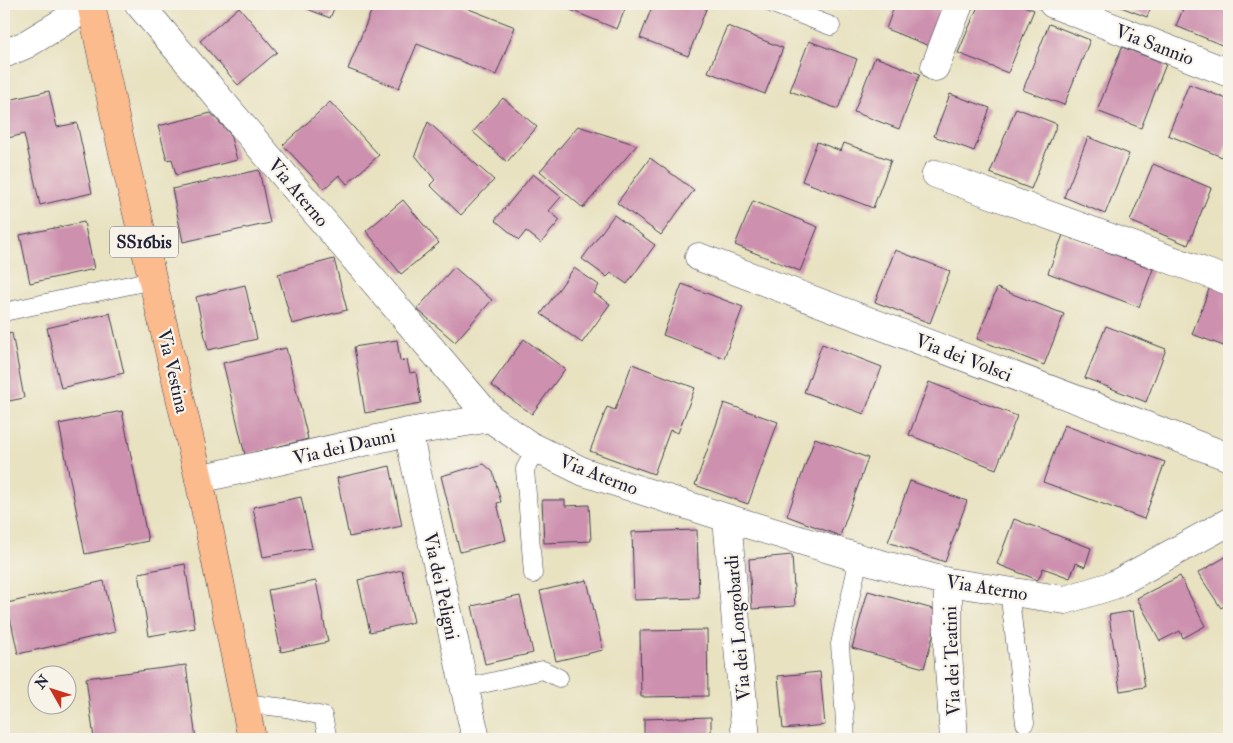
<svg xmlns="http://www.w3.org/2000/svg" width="1233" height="743" viewBox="0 0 1233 743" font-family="'IM FELL Double Pica',serif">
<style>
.building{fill:#cd91af}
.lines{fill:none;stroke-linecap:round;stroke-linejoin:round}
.lane-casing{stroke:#403f4f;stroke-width:19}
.street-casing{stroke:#403f4f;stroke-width:29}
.primary-casing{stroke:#403f4f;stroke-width:29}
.lane{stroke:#fff;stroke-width:18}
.street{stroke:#fff;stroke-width:28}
.primary{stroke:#fbbb8d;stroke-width:28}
.labels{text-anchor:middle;stroke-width:4.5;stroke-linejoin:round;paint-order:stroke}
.shield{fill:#f7f3e8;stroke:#62616f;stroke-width:1}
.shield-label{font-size:18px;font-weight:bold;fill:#22223b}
.street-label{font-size:19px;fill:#22223b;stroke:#f7f3e8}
</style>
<rect width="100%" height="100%" fill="#f7f3e8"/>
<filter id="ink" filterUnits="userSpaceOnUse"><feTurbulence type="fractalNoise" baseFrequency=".02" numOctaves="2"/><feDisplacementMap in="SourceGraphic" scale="10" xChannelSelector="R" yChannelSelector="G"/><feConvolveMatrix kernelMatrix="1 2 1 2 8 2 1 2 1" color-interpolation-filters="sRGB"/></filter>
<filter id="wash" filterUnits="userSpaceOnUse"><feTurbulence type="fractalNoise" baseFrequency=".0096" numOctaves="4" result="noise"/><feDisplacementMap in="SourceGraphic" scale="20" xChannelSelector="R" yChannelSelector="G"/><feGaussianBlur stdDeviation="1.12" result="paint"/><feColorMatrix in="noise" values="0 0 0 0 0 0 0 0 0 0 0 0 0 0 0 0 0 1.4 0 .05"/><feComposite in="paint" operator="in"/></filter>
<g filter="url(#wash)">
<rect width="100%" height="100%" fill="#e8e2c1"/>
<g id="blocks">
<!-- building -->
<path class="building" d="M295 4H336L330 18Z
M374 4H456L515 27 496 75 417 44 399 88 348 69Z
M570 4H627L617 29 568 9Z
M653 4H708L688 56 640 38Z
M837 4H854L852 10Z
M895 4H951L935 48 886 29Z
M979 4H1019L1034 10 1008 73 958 53Z
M1113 4H1152L1147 17Z
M1185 4H1229V48L1176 26Z
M239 7 277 52 238 85 200 41Z
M1049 24 1090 40 1064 105 1023 90Z
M727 26 783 48 765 94 708 72Z
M809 41 857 59 838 109 790 91Z
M1122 47 1166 64 1141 128 1097 111Z
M875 57 920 74 899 129 854 112Z
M1189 84 1229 100V138L1222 157 1168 135Z
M49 91 57 127 77 123 92 193 40 205 24 134 4 139V101Z
M950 94 990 108 974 151 934 136Z
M503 98 537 127 507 162 473 132Z
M330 102 379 155 347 184 339 175 324 189 283 145Z
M1016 108 1057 124 1031 189 990 173Z
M211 113 230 134 237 160 176 175 172 159 167 160 158 126Z
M428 122 494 180 461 215 430 185 435 180 415 155Z
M578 126 637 145 583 208 540 171Z
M1088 137 1129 154 1105 214 1064 197Z
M817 142 841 151 844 143 891 160 873 208 802 181Z
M650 158 694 190 661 235 617 203Z
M1153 164 1211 188 1188 245 1130 221Z
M259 170 270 223 183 242 172 189Z
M533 174 561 197 549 211 560 220 541 243 526 231 519 240 495 220Z
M403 200 439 243 401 274 366 231Z
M753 201 818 227 800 271 735 245Z
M614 215 655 245 627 284 611 273 607 277 582 259Z
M84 222 94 269 30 283 20 235Z
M1063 235 1153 269 1139 307 1048 273Z
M895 250 950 271 930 323 875 302Z
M334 259 347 310 292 324 278 274Z
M454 267 492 300 455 342 417 309Z
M574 268 599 285 594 293 610 304 582 343 541 314Z
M682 284 743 307 724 358 663 335Z
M1211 284 1229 291V348L1192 334Z
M245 285 257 339 208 350 196 297Z
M997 288 1064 314 1044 365 977 339Z
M110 313 124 373 61 388 47 328Z
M1106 326 1166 349 1146 402 1085 378Z
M12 333 24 398 4 402V335Z
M524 339 565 369 532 414 491 385Z
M397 340 400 361 407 360 410 373 416 372 421 403 365 413 354 347Z
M822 344 882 367 864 414 804 392Z
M286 348 308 439 245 455 223 363Z
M632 364 695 388 678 433 670 430 654 474 590 451 607 407 615 410Z
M929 382 1017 416 996 469 909 435Z
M724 403 778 422 748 504 695 485Z
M122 411 148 541 85 554 59 424Z
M1064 425 1165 462 1144 519 1043 482Z
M815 438 868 458 840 536 787 516Z
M484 464 493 472 501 502 497 503 506 540 460 552 441 476Z
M390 466 402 526 349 537 337 478Z
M910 481 967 501 945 562 888 542Z
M301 497 312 548 263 557 253 507Z
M542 500H565V506L589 505 591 541 544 543Z
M1014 519 1091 548 1085 567 1076 563 1070 578 1043 568 1038 580 997 564Z
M697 530 699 598 634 600 632 532Z
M792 555 795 606 752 609 749 559Z
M1229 555V603L1221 608 1198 573Z
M185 564 195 628 149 636 139 573Z
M402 570 414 622 370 632 358 580Z
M1180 576 1205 626 1183 638 1180 631 1160 641 1137 598Z
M587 580 603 650 556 661 540 591Z
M104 581 115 632 18 654 7 603Z
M316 581 328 642 281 652 268 590Z
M868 591 940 611 924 668 852 648Z
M520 596 533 653 485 664 472 606Z
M1133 611 1145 687 1120 691 1109 615Z
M707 630 708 696 641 697 640 631Z
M186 665 196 739H94L86 678Z
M820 672 825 725 783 729 778 676Z
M711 717V739H644V719Z"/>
</g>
</g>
<g filter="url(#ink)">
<use href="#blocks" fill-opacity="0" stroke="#403f4f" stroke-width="1"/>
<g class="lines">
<defs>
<path id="lane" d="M773 4 831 26
M4 312 153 280
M533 574 525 469 536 449
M1009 591 1025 723
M465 688 543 670 559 678
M244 703 286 708 323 716 328 739
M846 739 840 644 859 558"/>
<path id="street" d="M139 4 490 418 529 445 584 472 727 518 859 558 948 582 1065 600 1114 585 1229 522
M1053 4 1229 73
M4 54 25 45 93 4
M935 67 959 4
M936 174 1229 281
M699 257 1229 457
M408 432 476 739
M199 479 408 432 490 418
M727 518 746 739
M948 582V653L954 739"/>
<path id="primary" d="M91 4 117 127 199 479 252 739"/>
</defs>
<!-- lane casing -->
<use href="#lane" class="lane-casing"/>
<!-- street casing -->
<use href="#street" class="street-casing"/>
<!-- primary casing -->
<use href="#primary" class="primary-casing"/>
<!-- lane -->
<use href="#lane" class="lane"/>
<!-- street -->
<use href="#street" class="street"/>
<!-- primary -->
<use href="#primary" class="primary"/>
</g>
</g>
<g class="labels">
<!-- shield labels -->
<rect class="shield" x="110" y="226.5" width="68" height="31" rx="4"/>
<g class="shield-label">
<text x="144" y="248">SS16bis</text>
</g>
<!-- street labels -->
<g class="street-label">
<text transform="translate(1155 44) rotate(21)" y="7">Via Sannio</text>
<text transform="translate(299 192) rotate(50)" y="7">Via Aterno</text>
<text transform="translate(964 357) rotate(21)" y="7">Via dei Volsci</text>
<text transform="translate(174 371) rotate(77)" y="7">Via Vestina</text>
<text transform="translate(344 446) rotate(-13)" y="7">Via dei Dauni</text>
<text transform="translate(599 474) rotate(21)" y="7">Via Aterno</text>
<text transform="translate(442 586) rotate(78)" y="7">Via dei Peligni</text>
<text transform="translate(987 587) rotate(9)" y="7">Via Aterno</text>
<text transform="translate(737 628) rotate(-95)" y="7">Via dei Longobardi</text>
<text transform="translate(951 661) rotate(-92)" y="7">Via dei Teatini</text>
</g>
</g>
<!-- margin -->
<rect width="1233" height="743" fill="none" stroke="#f7f3e8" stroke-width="20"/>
<!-- north arrow -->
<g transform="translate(52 690) rotate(309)"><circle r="24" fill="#f7f3e8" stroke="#a29fa3"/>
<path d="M0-4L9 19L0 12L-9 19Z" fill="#c8321e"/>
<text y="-8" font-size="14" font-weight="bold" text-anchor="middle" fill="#22223b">N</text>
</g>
</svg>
